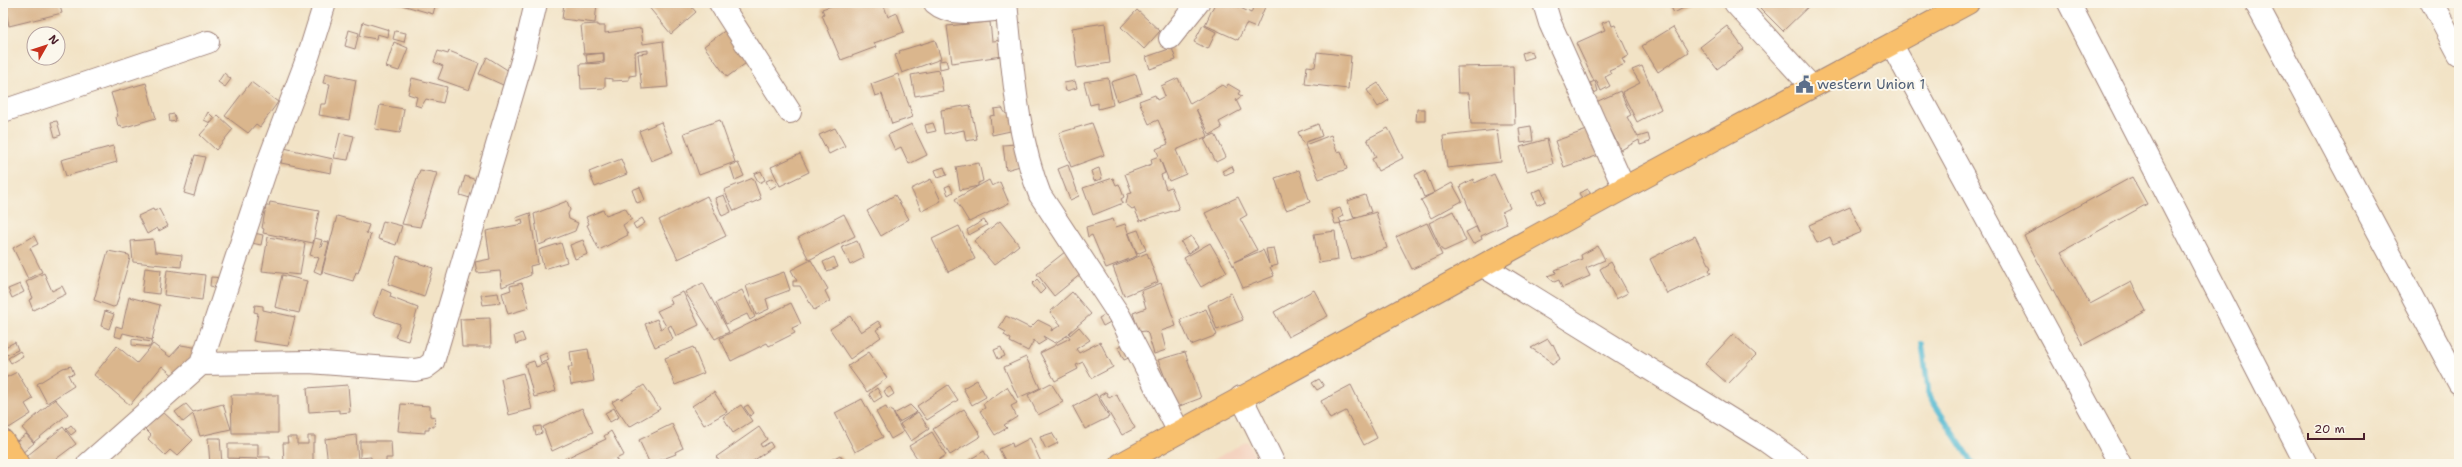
<svg xmlns="http://www.w3.org/2000/svg" width="2462" height="467" viewBox="0 0 2462 467" font-family="'Shantell Sans',sans-serif">
<style>
.built{fill:#f4d3c0}
.lines{fill:none;stroke-linecap:round;stroke-linejoin:round}
.stream{stroke:#53b9d2;stroke-width:5.5}
.building{fill:#dab68d}
.minor-casing{stroke:#9e8178;stroke-width:24}
.major-casing{stroke:#9e8178;stroke-width:24}
.minor{stroke:#fff;stroke-width:22}
.major{stroke:#f8bf6c;stroke-width:22}
.labels{text-anchor:middle;stroke-width:4;stroke-linejoin:round;paint-order:stroke}
.service-label{font-size:14px;fill:#4e5e75;stroke:#fbf7ec;text-anchor:start}
</style>
<rect width="100%" height="100%" fill="#fbf7ec"/>
<filter id="ink" filterUnits="userSpaceOnUse"><feTurbulence type="fractalNoise" baseFrequency=".025" numOctaves="2"/><feDisplacementMap in="SourceGraphic" scale="8" xChannelSelector="R" yChannelSelector="G"/><feConvolveMatrix kernelMatrix="1 2 1 2 8 2 1 2 1" color-interpolation-filters="sRGB"/></filter>
<filter id="wash" filterUnits="userSpaceOnUse"><feTurbulence type="fractalNoise" baseFrequency=".012" numOctaves="4" result="noise"/><feDisplacementMap in="SourceGraphic" scale="16" xChannelSelector="R" yChannelSelector="G"/><feGaussianBlur stdDeviation="0.9" result="paint"/><feColorMatrix in="noise" values="0 0 0 0 0 0 0 0 0 0 0 0 0 0 0 0 0 1.4 0 .05"/><feComposite in="paint" operator="in"/></filter>
<g filter="url(#wash)">
<rect width="100%" height="100%" fill="#f2e3c6"/>
<!-- built -->
<path class="built" d="M1247 441 1259 464H1206Z"/>
<g class="lines">
<!-- stream -->
<path class="stream" d="M1922 343 1929 396 1974 464"/>
</g>
<g id="blocks">
<!-- building -->
<path class="building" d="M4 3H59L62 13 9 26Z
M395 3H436L433 14Z
M564 3H597L595 23 562 19Z
M650 3H688L696 12 671 34 647 5Z
M839 3H883L888 17 897 13 904 32 874 43 876 47 841 60 822 15 824 14 822 9Z
M1215 3H1230L1251 13 1255 3 1265 7 1256 28 1246 24 1238 40 1205 25Z
M1669 3H1693L1674 13Z
M1765 3H1812L1783 31 1760 8Z
M1137 10 1160 31 1144 49 1121 27Z
M1610 20 1612 26 1615 25 1629 56 1622 59 1625 64 1609 71 1611 74 1605 77 1610 86 1601 91 1596 80 1594 81 1576 43 1605 30 1602 23Z
M363 22 389 30 388 37 377 34 376 39 360 36Z
M990 22 992 41 1007 40 1009 55 952 63 947 26Z
M1105 23 1110 63 1077 68 1072 28Z
M598 24V26H605V33L641 28 643 44 663 41 668 87 642 89 638 54 648 53V50L635 52 636 75 629 76V80L612 81V79L605 78V88L581 89 580 64 604 63V53L584 54 581 25Z
M1203 25 1216 32 1208 49 1194 42Z
M1727 26 1744 49 1717 69 1700 47Z
M730 27 753 58 727 77 704 46Z
M1673 27 1688 52 1658 72 1642 46Z
M349 30 359 33 355 49 345 46Z
M395 31 406 33 404 42 393 39Z
M935 40 941 59 902 73 895 55 900 53 899 51Z
M394 42 408 48 399 71 386 67Z
M1172 48 1176 60 1150 69 1146 57Z
M438 51 448 54 449 51 479 63 469 90 438 79 443 66 434 62Z
M1528 51 1532 52 1534 57 1524 60 1522 53Z
M1317 52 1351 56 1348 89 1305 84 1307 66 1315 67Z
M603 53 604 61 587 63 586 55Z
M487 57 509 71 503 85 479 74Z
M946 60 948 67 940 69 939 61Z
M1513 66 1515 124H1471L1469 93H1458L1457 67Z
M1642 66 1661 109 1637 122 1622 92 1640 83 1632 70Z
M939 70 943 91 915 96 911 75Z
M224 73 231 79 225 87 218 82Z
M325 73 356 80 349 120 319 115 321 104H326L330 84 323 83Z
M898 74 913 117 892 124 882 94 875 96 871 84Z
M1136 74 1142 93 1117 101 1111 82Z
M412 78 447 87 443 103 426 99 421 107 415 105 417 97 408 94Z
M1108 78 1113 105 1098 109V103L1090 105 1084 82Z
M1178 78 1190 104 1222 85 1226 88 1228 84 1240 91 1238 94 1242 96 1236 100 1241 110 1219 122 1222 128 1210 135 1196 109 1208 136 1176 150 1186 174 1169 181 1160 159 1165 173 1161 175 1166 189 1171 187 1179 209 1140 221 1134 208 1132 209 1126 204 1128 194 1132 193 1125 174 1152 164 1151 159 1159 156 1156 149 1168 144 1158 120 1149 124 1139 101 1155 95 1157 100 1165 96 1161 86Z
M1075 81 1077 88 1066 91 1064 83Z
M1595 81 1598 91 1594 93 1590 83Z
M251 82 278 102 260 127 256 124 248 133 225 116Z
M146 83 156 118 122 128 121 125 118 126 116 117 118 116 111 93Z
M1378 83 1389 100 1378 107 1367 90Z
M1620 91 1631 115 1627 117 1638 137 1648 134 1650 142 1640 145 1639 140 1621 150 1596 102Z
M380 105 404 109 400 133 375 129Z
M970 105 977 139 966 141 964 130 944 134 941 110Z
M1002 108 1006 114 1013 113 1015 130 992 135 990 116 995 115 994 109Z
M1417 109H1425V121H1416Z
M208 112 213 117 210 123 204 120Z
M174 114 176 121 170 122 169 115Z
M218 115 233 129 216 150 200 135Z
M720 120 735 162 699 175 684 133Z
M57 121 61 135 55 137 51 122Z
M661 122 673 152 651 161 639 131Z
M933 123 936 131 927 133 925 125Z
M1092 123 1104 155 1071 167 1059 133Z
M912 124 927 155 909 164 901 147 895 150 888 135Z
M1318 124 1322 136 1303 143 1298 132Z
M1531 126 1533 141 1521 143 1519 128Z
M835 128 845 146 829 154 819 135Z
M1388 128 1403 158 1378 171 1372 159 1376 157 1367 139Z
M1590 129 1599 155 1564 167 1555 141Z
M1497 130 1501 162 1447 168 1443 136Z
M340 133 354 136 348 160 334 158Z
M1215 134 1226 157 1216 162 1204 139Z
M1331 135 1337 152 1341 151 1347 169 1319 179 1305 145Z
M1547 139 1553 164 1527 171 1520 147Z
M1016 144 1020 166 1006 170 1003 145Z
M113 146 117 162 66 176 61 160Z
M284 148 333 159 331 173 281 163Z
M800 154 809 172 780 186 771 167Z
M195 155 205 157 194 196 184 193Z
M621 159 627 174 595 187 589 172Z
M738 163 744 176 735 180 730 165Z
M979 163 983 181 978 183V186L960 190 956 167Z
M1068 165 1079 196 1070 200 1058 169Z
M1232 166 1234 171 1225 175 1222 171Z
M944 167 947 175 938 178 935 170Z
M1099 168 1102 179 1094 181 1091 171Z
M420 170 437 173 420 227 402 224Z
M1299 170 1310 202 1286 210 1275 178Z
M1425 170 1434 193 1424 197 1415 175Z
M761 171 765 180 759 183 754 174Z
M1494 174 1510 208 1502 212 1507 224 1481 236 1482 239 1473 244 1466 232 1476 227 1479 233 1460 186 1473 179 1475 183Z
M465 176 476 180 470 198 460 195Z
M2132 177 2147 204 2061 252 2090 304 2131 282 2146 311 2083 345 2024 236Z
M753 178 761 199 734 211 724 190Z
M773 178 777 185 770 189 766 181Z
M1113 178 1116 185 1119 184 1124 197 1121 199 1123 203 1093 215 1083 188Z
M931 179 941 201 922 211 911 189Z
M989 180 992 186 1000 182 1009 203 969 222 955 199Z
M1452 183 1462 201 1431 218 1421 200Z
M950 185 953 192 948 195 945 187Z
M640 187 645 200 637 203 632 190Z
M1541 189 1546 201 1537 205 1532 193Z
M1588 189 1591 195 1582 199 1579 193Z
M724 195 731 212 722 216 715 198Z
M895 195 909 219 881 236 867 211Z
M1365 195 1371 212 1354 218 1348 201Z
M707 196 726 236 678 259 659 220Z
M1238 197 1247 215 1240 219 1257 250 1234 262 1263 250 1269 264 1266 249 1274 248 1278 265 1270 267 1274 276 1243 288 1232 263 1205 213Z
M567 201 570 210 568 214 569 219 578 223 575 231 539 245 534 214Z
M270 202 319 211 313 243 263 233 264 229 262 228 266 206H269Z
M1850 207 1862 232 1833 244 1830 237 1817 243 1809 225Z
M625 208 632 219 623 225 628 235 599 250 587 225 589 224 586 217 603 210 606 215Z
M1340 208 1343 216 1339 218 1341 223 1335 224 1331 211Z
M153 209 154 211 159 209 168 226 159 231 157 228 147 234 138 216Z
M1453 211 1466 241 1444 251 1441 249 1429 223Z
M1376 212 1387 248 1352 259 1340 223Z
M530 213 538 264 530 266 531 275 502 287 500 271 477 273 475 262 490 259 486 231 523 224 522 219 517 221 516 218Z
M844 214 855 236 809 260 798 238Z
M337 216 369 225 366 233 371 234 358 273 356 272 353 281 322 272Z
M642 218 645 223 636 229 633 224Z
M1113 219 1116 227 1125 224 1137 256 1106 268 1092 235 1088 237 1086 227Z
M984 220 987 225 969 235 967 230Z
M383 221 402 226 396 245 378 239Z
M1000 221 1019 245 994 265 974 241Z
M1427 223 1442 255 1412 269 1396 237Z
M959 226 975 259 948 272 932 239Z
M1138 230 1146 250 1137 254 1129 233Z
M1335 231 1338 260 1319 263 1314 234Z
M249 232 263 235 261 245 247 242Z
M34 236 38 244 30 248 42 272 28 279 13 248Z
M1191 236 1198 247 1188 254 1181 242Z
M1695 236 1711 268 1709 270 1711 273 1667 294 1650 259Z
M268 237 305 243 300 275 262 271Z
M315 238 322 240 320 246 322 247 324 241 329 242 321 274 314 271 319 258 310 255Z
M153 239 155 252 182 255 181 267 133 262 131 241Z
M583 240 588 254 575 259 570 245Z
M857 241 864 258 850 265 842 247Z
M561 243 567 262 544 269 539 250Z
M1210 243 1227 272 1201 287 1184 258Z
M1598 246 1605 260 1586 268 1590 276 1562 288 1559 280 1554 282 1547 276 1556 273 1555 270 1582 259 1581 255Z
M1070 248 1087 269 1054 296 1037 274Z
M108 251 129 255 130 258 116 306 113 307 94 300Z
M1147 253 1158 282 1124 296 1113 267Z
M397 256 433 268 424 297 388 284Z
M834 257 838 267 827 271 823 262Z
M811 260 828 289 825 291 830 301 814 310 800 286H793V281H797L791 270Z
M1611 262 1628 293 1616 299 1600 269Z
M145 268 161 270 159 294 142 292Z
M167 270 205 275 202 300 164 295Z
M784 272 790 290 766 299 769 309 756 315 746 286Z
M44 273 52 291 62 286 66 294 33 310 29 300 33 298 26 282Z
M282 275 307 281 299 313 275 307Z
M211 277 224 278 222 288 210 286Z
M1037 279 1045 289 1040 294 1032 284Z
M522 283 529 308 508 314 502 293 511 290 510 286Z
M703 283 729 332 715 339 685 292Z
M1161 283 1176 326 1161 331 1166 350 1154 354 1148 334 1145 331 1139 332 1133 313 1146 308 1141 291Z
M20 284 24 292 12 298 8 289Z
M382 289 391 293 390 297 418 308 408 341 395 337 400 324 373 315Z
M742 290 755 317 750 320 747 314 726 324 716 303Z
M1314 290 1328 316 1288 337 1274 312Z
M683 292 699 325 676 336 671 325 668 327 673 339 655 347 645 324 657 319 661 329 666 326 657 311 672 304 670 298Z
M1072 292 1091 314 1069 333 1070 335 1079 327 1090 340 1076 349 1079 353 1100 342 1113 367 1092 378 1083 362 1076 365 1078 369 1055 381 1040 353 1070 338 1068 335 1055 343 1043 336 1046 340 1038 345 1034 340 1028 351 1010 342 1011 339 1004 335 1006 332 999 328 1006 316 1030 328 1038 320 1052 327 1051 331 1061 325 1050 312Z
M498 293 500 303 483 305 481 295Z
M1231 293 1243 320 1217 330 1208 305Z
M129 297 160 305 152 340 123 333 121 338 114 336 116 326 122 328Z
M791 303 801 324 792 328 795 333 769 346 767 343 731 361 720 338Z
M255 305 263 306V310L295 317 288 346 253 341 258 313 254 312Z
M1206 309 1217 335 1191 345 1180 320Z
M105 311 114 314 109 329 101 326Z
M1110 312 1114 320 1103 326 1099 318Z
M850 316 861 332 878 321 882 326 876 330 881 337 850 359 830 329Z
M490 318 491 347H462L460 319Z
M522 333 525 341 516 344 514 336Z
M1733 334 1756 355 1728 384 1705 364Z
M132 339 152 342 150 347 132 345Z
M1548 339 1552 345 1553 344 1560 359 1552 365 1548 359 1531 348Z
M1131 341 1133 356 1124 360 1118 347Z
M15 342 18 350 4 356 3 348Z
M153 344 170 357 181 345 199 348 175 377 162 366 130 405 94 375 117 346 137 363Z
M693 347 704 373 675 385 665 358Z
M1001 347 1005 356 998 359 994 350Z
M588 349 594 381 571 385 568 367H572L570 352Z
M20 351 23 356 11 363 8 358Z
M869 352 887 378 867 392 848 366Z
M1185 352 1201 398 1177 407 1158 360Z
M546 353 549 360 541 363 539 356Z
M1026 357 1040 388 1018 398 1004 367Z
M534 361 536 367 547 363 556 391 534 397 525 364Z
M71 366 74 374 68 375 74 386 47 403 37 384 63 368Z
M17 372 33 399 25 404 31 414 9 428 3 417V379Z
M523 373 532 409 509 415 501 379Z
M1319 379 1324 386 1317 390 1312 383Z
M977 380 986 397 972 405 963 388Z
M1051 383 1063 402 1038 415 1028 395Z
M348 385 350 412 339 413V410L309 412 307 388Z
M644 385 660 409 629 427 612 402 619 398 621 400Z
M948 385 958 400 927 420 917 406Z
M1351 385 1377 438 1364 445 1346 411 1330 419 1321 401Z
M890 387 894 394 888 398 884 391Z
M1007 387 1017 403 1011 406 1017 417 1004 425 1007 428 995 435 980 411 985 408 983 404Z
M877 388 882 397 874 402 869 394Z
M714 392 727 412 704 425 692 406Z
M1106 392 1109 398 1116 394 1135 428 1122 435 1099 396Z
M1096 394 1109 417 1085 429 1073 407Z
M231 395H278V433H232Z
M55 399 68 414 34 442 22 428Z
M862 399 883 437 855 452 835 413Z
M186 404 193 412 223 404 231 429 200 436 193 414 183 422 175 412Z
M401 404 430 406V416L435 417 434 427 429 426V430H425V433L398 431Z
M741 405 752 421 733 433 723 417Z
M748 405 754 413 750 416 744 407Z
M910 405 917 412 899 422 894 414Z
M886 407 888 411 891 409 903 432 891 439 876 412Z
M582 408 593 432 552 451 543 427Z
M614 408 619 417 610 422 605 413Z
M964 409 981 436 950 455 933 429Z
M162 411 193 440 177 456 170 450 165 455 148 439 151 435 145 429Z
M918 412 929 429 911 441 900 424Z
M672 424 683 448 675 452 676 454 650 464 639 440Z
M71 425 76 431 71 435 66 429Z
M541 426 542 433 536 435 534 427Z
M63 427 76 444 56 459 59 464H42L40 461 37 464H26L23 459Z
M759 427 767 439 760 444 762 447 770 442 773 447 749 464H722L716 457Z
M611 431 624 455 616 459 619 464H566L564 459 606 439 604 436Z
M932 432 946 455 932 464H921L909 446Z
M1052 433 1058 443 1046 449 1040 437Z
M26 434 34 443 21 454 13 444Z
M356 435 358 461 328 464 325 439Z
M308 436H315V442H313V464H284L283 443H288L287 437H297V444H308Z
M208 438H220L222 464H210Z
M1030 438 1041 462 1036 464H1007L999 449 1012 443 1013 447Z
M360 441H391L392 458H386V464H371V457L360 458Z
M228 444H258V457H270V464H257V459L228 458Z
M984 451 991 464H964V463Z
M840 455 846 464H831L829 461Z"/>
</g>
</g>
<g filter="url(#ink)">
<use href="#blocks" fill-opacity="0" stroke="#9e8178" stroke-width="1"/>
<g class="lines">
<defs>
<path id="minor" d="M720 3 790 112
M935 3C952 18 985 10 1006 9
M1006 3C1013 67 1016 134 1040 195L1119 315 1179 432
M1544 3 1550 23 1624 188
M1735 3 1811 86
M2069 3 2306 464
M2256 3 2459 383
M2432 3 2459 54
M1170 38 1198 3
M1892 45 2120 464
M3 111 208 42
M1483 266 1766 441 1798 464
M201 364 309 362 415 370 425 368 433 362 524 54 536 3
M1241 397 1274 464
M88 464 201 364 269 160 309 54 325 3"/>
<path id="major" d="M3 441 18 464
M1121 464 1624 188 1968 3"/>
</defs>
<!-- minor casing -->
<use href="#minor" class="minor-casing"/>
<!-- major casing -->
<use href="#major" class="major-casing"/>
<!-- minor -->
<use href="#minor" class="minor"/>
<!-- major -->
<use href="#major" class="major"/>
</g>
</g>
<!-- icons -->
<defs>
<symbol id="civic-bare" viewBox="-9 -9 18 18"><path d="M-.6-6.5H3V-4.5H.6V-3L4-1V1h2V6H-6V1h2V-1L-.6-3ZM-1.2 2.5V6h2.4V2.5Z" fill="#5c6f8a" stroke="#fbf7ec" stroke-width="2.5" paint-order="stroke"/></symbol>
</defs>
<g fill-rule="evenodd">
<use href="#civic-bare" x="1792" y="72" width="25" height="25"/>
</g>
<g class="labels">
<!-- service labels -->
<g class="service-label">
<text x="1817" y="89">western Union 1</text>
</g>
</g>
<!-- margin -->
<rect width="2462" height="467" fill="none" stroke="#fbf7ec" stroke-width="16"/>
<!-- north arrow -->
<g transform="translate(46 46) rotate(51)"><circle r="19" fill="#fbf7ec" stroke="#b4a19f"/>
<path d="M0-3L7 15L0 10L-7 15Z" fill="#c8321e"/>
<text y="-6" font-size="11" font-weight="bold" text-anchor="middle" fill="#4a1f2b">N</text>
</g>
<!-- scale -->
<path d="M2308 433v6h56v-6" fill="none" stroke="#4a1f2b" stroke-width="2"/>
<text x="2314" y="433" font-size="12" fill="#4a1f2b" stroke="#fbf7ec" stroke-width="3" paint-order="stroke">20 m</text>
</svg>
